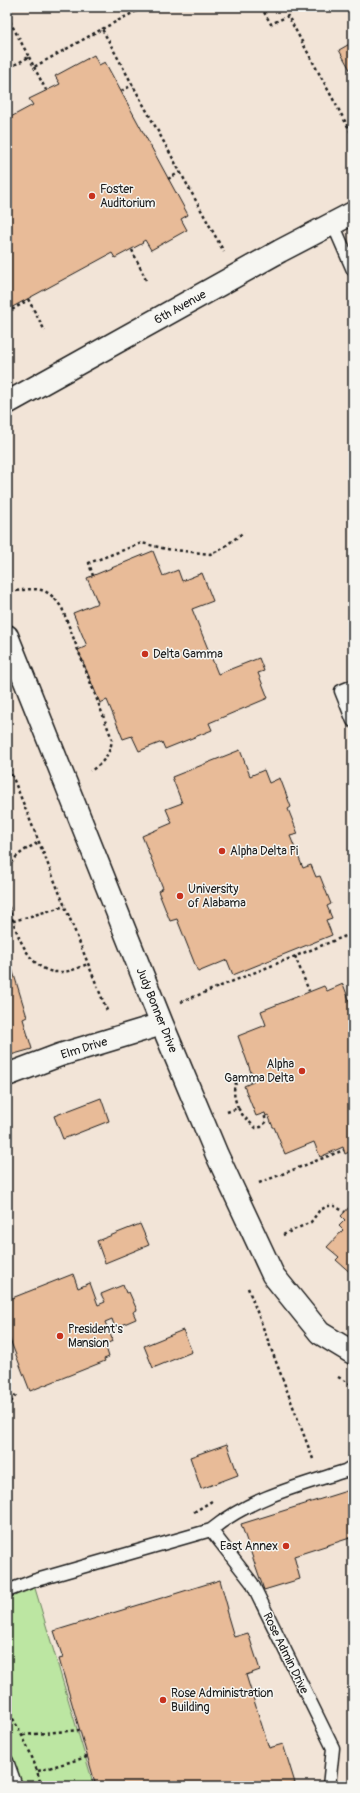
<svg xmlns="http://www.w3.org/2000/svg" width="360" height="1793" viewBox="0 0 360 1793" font-family="Pangolin,sans-serif">
<style>
.built{fill:#f2e4d7}
.green{fill:#bce6a2;stroke:#6c815f}
.building{fill:#e8bb98;stroke:#1c1c1c}
.lines{fill:none;stroke-linecap:round;stroke-linejoin:round}
.service-casing{stroke:#1c1c1c;stroke-width:15}
.minor-casing{stroke:#1c1c1c;stroke-width:25}
.path{stroke:#1c1c1c;stroke-width:2.5;stroke-dasharray:3 3;stroke-linecap:butt}
.service{stroke:#f6f6f2;stroke-width:12}
.minor{stroke:#f6f6f2;stroke-width:22}
.poi-dot{fill:#c8321e;stroke:#f6f6f2;stroke-width:1.5}
.labels{text-anchor:middle;stroke-width:3;stroke-linejoin:round;paint-order:stroke}
.poi-label{font-size:12px;fill:#1c1c1c;stroke:#f6f6f2;text-anchor:start}
.street-label{font-size:12px;fill:#1c1c1c;stroke:#f6f6f2}
</style>
<rect width="100%" height="100%" fill="#f6f6f2"/>
<filter id="ink" filterUnits="userSpaceOnUse"><feTurbulence type="fractalNoise" baseFrequency=".025" numOctaves="2"/><feDisplacementMap in="SourceGraphic" scale="8" xChannelSelector="R" yChannelSelector="G"/><feConvolveMatrix kernelMatrix="1 2 1 2 8 2 1 2 1" color-interpolation-filters="sRGB"/></filter>
<g filter="url(#ink)">
<!-- built -->
<path class="built" d="M7 7H353V1786H7Z"/>
<!-- green -->
<path class="green" d="M34 1585 94 1786H7V1595Z"/>
<!-- building -->
<path class="building" d="M353 42V75L339 50Z
M94 55 99 65 105 62 187 213 188 215 181 219 187 230 151 250 145 240 142 242 143 243 115 258 112 253 7 310V119L33 105 29 99 60 84 55 76Z
M153 551 163 576 178 570 182 581 202 573 213 601 192 609 218 674 259 658 264 671 258 673 268 698 209 723 212 730 165 749 162 742 139 751 132 736 123 739 107 700 100 703 78 650 87 646 73 613 98 603 87 578Z
M240 750 250 776 264 770 269 783 280 778 291 807 288 809 298 834 290 836 303 868 311 865 316 877 320 876 331 904 327 906 332 918 326 920 332 935 233 975 227 960 198 972 177 919 170 921 158 891 163 888 142 836 172 823 166 809 182 803 172 777Z
M7 952 27 1017 23 1019 32 1049 7 1056Z
M343 984 353 1010V1150L345 1154 343 1147 320 1157 314 1142 285 1154 274 1127H273L268 1115 266 1116 265 1113 256 1116 244 1086 253 1082 251 1078H253L238 1036 266 1025 261 1011 324 986 327 991Z
M101 1098 109 1121 63 1139 54 1116Z
M353 1203V1275L336 1260 339 1257 327 1247 343 1230 339 1226 345 1220 341 1216Z
M140 1224 149 1245 105 1263 97 1241Z
M73 1274 78 1288 90 1283 98 1305 105 1302 101 1294 123 1285 126 1293 129 1292 137 1310 133 1312 136 1319 115 1328 112 1319 105 1322 113 1341 105 1344 109 1357 104 1359 105 1361 30 1391 7 1332V1300Z
M183 1330 192 1352 153 1368 144 1346Z
M227 1444 238 1475 201 1489 190 1457Z
M353 1489V1537L294 1556 300 1579 264 1590 241 1524Z
M220 1580 228 1609 226 1610 234 1637 248 1633 260 1670 246 1675 269 1748 283 1744 295 1783 286 1786H96L59 1659 63 1658 54 1631Z"/>
<g class="lines">
<defs>
<path id="service" d="M333 224 353 270
M353 686 341 691 353 721
M211 1530 252 1583 333 1748 329 1786
M7 1591 33 1581 211 1530C250 1498 298 1486 345 1471L353 1466
M7 1761 16 1786"/>
<path id="minor" d="M7 403 280 251 353 213
M7 636 162 1024 217 1155 273 1275 320 1333 353 1353
M7 1075 60 1055 162 1024"/>
</defs>
<!-- service casing -->
<use href="#service" class="service-casing"/>
<!-- minor casing -->
<use href="#minor" class="minor-casing"/>
<!-- path -->
<path class="path" d="M261 7 271 24 288 16 353 136
M7 16 29 57 7 69
M102 29 144 7
M29 57 34 67 102 29 224 252
M34 67 46 90
M121 91 133 85
M168 179 180 172
M132 250 146 280
M28 299 45 331
M7 313 28 300
M93 576 89 563 142 543 166 549 210 554 220 550 244 532
M16 591C40 587 48 588 62 608L112 739C111 753 102 765 90 771
M7 763 108 1013
M7 774 11 773
M7 874C11 857 24 850 39 842
M7 901C14 926 27 975 61 972 71 972 79 967 88 964
M7 923 65 906
M295 956 309 991
M181 1002 353 933
M238 1108C233 1095 230 1080 247 1077L252 1083
M227 1112 238 1108 244 1117 256 1128 261 1127 266 1122 264 1113
M259 1183 344 1150
M283 1235 311 1222 319 1211 327 1206H334L345 1212
M248 1288 313 1459
M338 1377 353 1385
M7 1407 17 1394
M194 1512 212 1501
M7 1708C21 1733 35 1758 41 1786
M23 1735 79 1730
M38 1771 87 1757"/>
<!-- service -->
<use href="#service" class="service"/>
<!-- minor -->
<use href="#minor" class="minor"/>
</g>
</g>
<!-- markers -->
<g class="poi-dot">
<circle cx="92" cy="196" r="4"/>
<circle cx="145" cy="654" r="4"/>
<circle cx="222" cy="851" r="4"/>
<circle cx="180" cy="896" r="4"/>
<circle cx="302" cy="1071" r="4"/>
<circle cx="60" cy="1336" r="4"/>
<circle cx="286" cy="1546" r="4"/>
<circle cx="163" cy="1700" r="4"/>
</g>
<g class="labels">
<!-- poi labels -->
<g class="poi-label">
<text x="100" y="193">Foster<tspan x="100" dy="14">Auditorium</tspan></text>
<text x="153" y="658">Delta Gamma</text>
<text x="230" y="855">Alpha Delta Pi</text>
<text x="188" y="893">University<tspan x="188" dy="14">of Alabama</tspan></text>
<text x="294" y="1068" text-anchor="end">Alpha<tspan x="294" dy="14">Gamma Delta</tspan></text>
<text x="68" y="1333">President's<tspan x="68" dy="14">Mansion</tspan></text>
<text x="278" y="1550" text-anchor="end">East Annex</text>
<text x="171" y="1697">Rose Administration<tspan x="171" dy="14">Building</tspan></text>
</g>
<!-- street labels -->
<g class="street-label">
<text transform="translate(180 307) rotate(-29)" y="4">6th Avenue</text>
<text transform="translate(157 1010) rotate(68)" y="4">Judy Bonner Drive</text>
<text transform="translate(84 1048) rotate(-17)" y="4">Elm Drive</text>
<text transform="translate(286 1653) rotate(64)" y="4">Rose Admin Drive</text>
</g>
</g>
<!-- margin -->
<rect width="360" height="1793" fill="none" stroke="#f6f6f2" stroke-width="24"/>
<rect x="12" y="12" width="336" height="1769" fill="none" stroke="#1c1c1c" stroke-width="1.5" filter="url(#ink)"/>
</svg>
